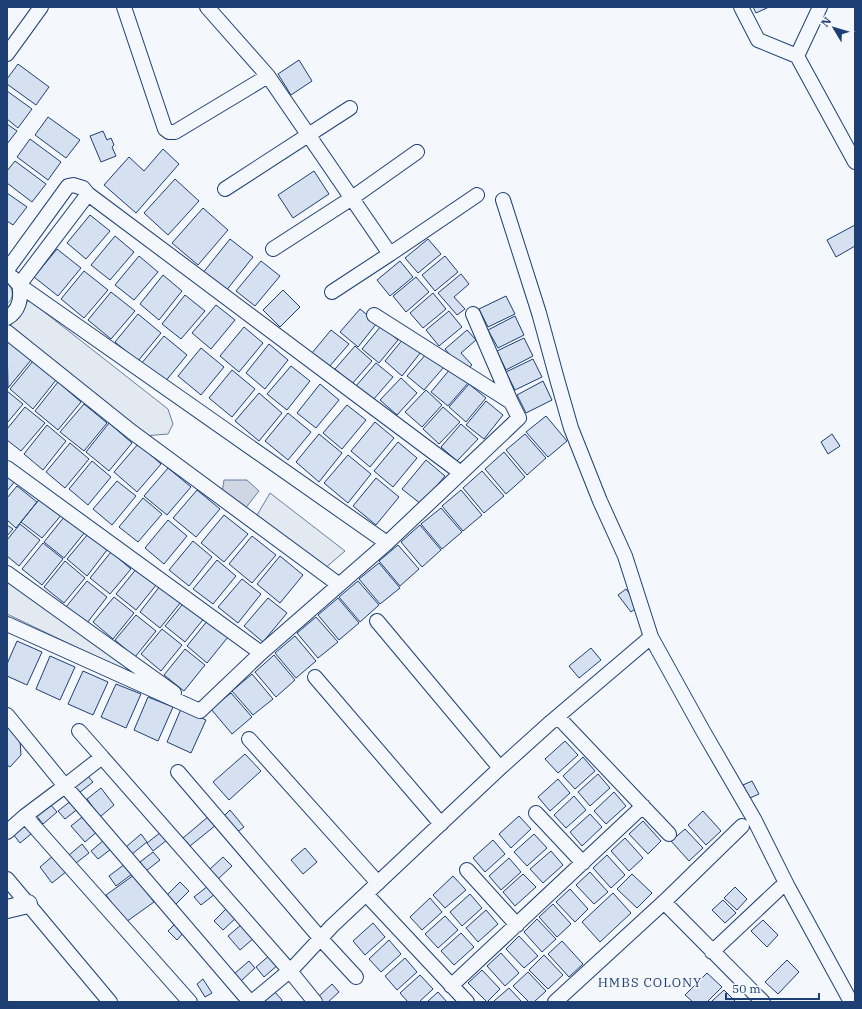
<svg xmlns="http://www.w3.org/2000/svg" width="862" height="1009" viewBox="0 0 862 1009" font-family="'IBM Plex Serif',serif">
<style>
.green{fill:#e3e9f0;stroke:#687fa3}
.water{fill:#cfd7e4;stroke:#687fa3}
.building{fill:#d5e0f0;stroke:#1d3f73}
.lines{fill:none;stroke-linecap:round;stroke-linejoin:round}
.minor-casing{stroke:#1d3f73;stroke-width:16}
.major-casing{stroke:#1d3f73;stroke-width:20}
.minor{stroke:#f4f7fb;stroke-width:14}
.major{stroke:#f4f7fb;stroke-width:18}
.labels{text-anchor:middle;stroke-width:3;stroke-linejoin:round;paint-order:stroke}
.neighbourhood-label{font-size:13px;letter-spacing:1px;fill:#1d3f73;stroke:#f4f7fb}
</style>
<rect width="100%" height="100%" fill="#f4f7fb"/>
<!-- green -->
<path class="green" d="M7 283C13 288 15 298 7 304Z
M29 300 168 409 173 424 168 434 144 436 7 327Z
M270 493 345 551 317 575 253 522Z
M7 572 141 678 7 614Z"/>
<!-- water -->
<path class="water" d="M224 480H247L259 491 244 510 222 493Z"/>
<!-- building -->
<path class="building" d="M753 7H769L756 13Z
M299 60 312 81 291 95 278 74Z
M18 64 49 87 36 105 7 84V79Z
M7 91 32 109 18 128 7 119Z
M48 117 80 140 66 158 35 135Z
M7 124 17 131 7 144Z
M103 131 107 140 111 138 114 145 112 147 116 156 101 162 90 136Z
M30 139 61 162 48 180 17 157Z
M163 149 179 164 136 213 104 185 129 157 144 171Z
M15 161 46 184 32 202 7 183V171Z
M314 171 329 194 293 218 278 195Z
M175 179 199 201 168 235 144 213Z
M7 193 27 207 13 225 7 221Z
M203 208 228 230 198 265 172 243Z
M90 215 110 231 86 259 67 243Z
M855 225V246L836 257 827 240Z
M115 236 134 252 110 280 91 265Z
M230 239 253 257 225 292 202 274Z
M428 239 441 254 418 273 405 258Z
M57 249 81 268 58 296 34 277Z
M139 256 158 272 134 300 115 285Z
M445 256 458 272 435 291 422 275Z
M261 261 280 276 255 306 236 291Z
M400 261 413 277 390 296 377 280Z
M84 271 108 290 84 318 61 299Z
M461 274 469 284 454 297 465 309 457 315 438 293Z
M163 275 182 291 159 320 140 304Z
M416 277 429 292 406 312 393 296Z
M283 290 300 307 280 327 263 310Z
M111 292 135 311 111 339 88 320Z
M433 293 446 309 423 328 410 313Z
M185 295 205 311 181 339 162 324Z
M506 296 515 314 488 327 479 309Z
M216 305 235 320 211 349 192 333Z
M360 309 377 323 358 347 340 332Z
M449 311 462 327 439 346 426 330Z
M138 314 161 333 138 361 115 342Z
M515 316 524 335 498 348 488 330Z
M381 326 398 340 379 363 362 349Z
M244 327 263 343 239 372 220 356Z
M331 330 349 344 329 367 312 353Z
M467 330 476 340 461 353 472 365 464 372 445 349Z
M164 336 187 355 164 383 141 364Z
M404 338 421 352 402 376 385 361Z
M524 338 533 356 506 370 497 351Z
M8 340 31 360 8 388 7 341Z
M269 344 288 360 265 389 246 373Z
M355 346 372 361 352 384 335 369Z
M201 348 224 367 201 395 178 376Z
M427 353 444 367 424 390 407 376Z
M533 359 542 377 515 390 506 372Z
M33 361 56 380 33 409 10 389Z
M376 363 393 377 373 400 356 386Z
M291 366 310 381 287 410 267 394Z
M451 368 468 383 448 406 431 392Z
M232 370 255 389 232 417 209 398Z
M401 378 417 393 397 415 380 400Z
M543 381 552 400 526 413 517 395Z
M58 382 81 402 58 430 35 411Z
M320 384 339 400 316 428 297 413Z
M469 384 486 398 466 422 449 407Z
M426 390 442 405 422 427 405 412Z
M7 391 23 404 7 423Z
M259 393 282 413 259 441 235 421Z
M486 401 503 415 484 439 466 425Z
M84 404 107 423 84 451 60 432Z
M347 405 366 420 342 449 323 433Z
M25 407 45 423 21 451 7 440V429Z
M443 407 460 422 439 444 423 429Z
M288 413 311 432 288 460 265 441Z
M546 416 567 441 548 457 526 432Z
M375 422 394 438 370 467 351 451Z
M109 423 132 443 109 471 86 452Z
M461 424 478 439 457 461 441 447Z
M47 425 66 441 43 470 24 454Z
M319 434 342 453 319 482 296 462Z
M525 434 546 458 527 475 506 450Z
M832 434 840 446 828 454 821 442Z
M398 442 417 458 393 487 374 471Z
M70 443 89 459 65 488 46 472Z
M138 444 161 464 137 492 114 472Z
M504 452 525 477 506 494 485 469Z
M348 455 371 474 348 503 324 483Z
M426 460 445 476 421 504 402 489Z
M92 461 111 477 88 505 69 489Z
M168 468 191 487 167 515 144 496Z
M482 471 504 496 484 513 463 488Z
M7 472 16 480 7 491Z
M376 478 399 497 376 525 353 506Z
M117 481 136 496 112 525 93 509Z
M17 486 37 502 16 528 7 520V498Z
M197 490 220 509 196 537 173 518Z
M461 490 482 515 463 531 442 506Z
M42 496 63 513 42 538 21 522Z
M143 498 162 514 138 542 119 527Z
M441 508 462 532 442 549 421 524Z
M224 515 248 534 224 562 201 543Z
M65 516 85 532 64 558 44 542Z
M168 520 187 536 164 564 145 548Z
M20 524 40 540 19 566 7 556V540Z
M7 525 13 529 7 536Z
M420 525 441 550 422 567 401 542Z
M88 534 107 550 87 576 67 559Z
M252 536 276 555 252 583 229 564Z
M193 541 212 557 189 586 169 570Z
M43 543 63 559 42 585 22 569Z
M398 545 419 569 400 586 379 561Z
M111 552 131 569 110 594 90 578Z
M280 556 303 575 280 603 257 584Z
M217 560 236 576 213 604 193 589Z
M65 561 85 578 64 603 44 587Z
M379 563 400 588 380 604 359 579Z
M137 568 157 584 136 610 116 594Z
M242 579 261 594 238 623 218 607Z
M87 581 107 597 87 623 66 607Z
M358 581 379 605 360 622 339 597Z
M160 586 181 602 160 628 140 612Z
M626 589 639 606 631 612 618 595Z
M114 597 134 613 113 639 93 622Z
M268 598 287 613 263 642 244 626Z
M338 598 359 623 339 640 318 615Z
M186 600 206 616 185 642 165 626Z
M136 615 156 631 135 657 115 640Z
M316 617 338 642 318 658 297 633Z
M208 620 228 637 207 663 187 646Z
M162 629 182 645 161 671 141 654Z
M295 636 316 661 296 678 275 653Z
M17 641 42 652 27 685 7 676V664Z
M591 648 601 660 579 678 569 666Z
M185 649 205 665 184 691 164 675Z
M274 655 295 680 276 697 255 672Z
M50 656 75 667 60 700 36 689Z
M83 671 108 682 93 715 68 704Z
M252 674 273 699 253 715 232 691Z
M116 684 141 694 126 728 101 717Z
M231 693 252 717 232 734 211 709Z
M148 697 173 707 158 741 134 730Z
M181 709 206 720 191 753 167 742Z
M7 721 20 740 21 755 10 767 7 765Z
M565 741 578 755 558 773 545 759Z
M245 754 261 771 229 800 213 782Z
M583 757 595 771 575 789 563 776Z
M85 773 93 782 79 793 72 784Z
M598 774 610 788 590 806 578 792Z
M558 779 570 793 550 811 538 797Z
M752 781 759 794 750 798 743 785Z
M101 788 114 805 100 817 87 799Z
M614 792 626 806 606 824 594 811Z
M574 796 586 810 566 828 554 815Z
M72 800 79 808 65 819 58 811Z
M50 804 57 812 43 824 36 815Z
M230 810 244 827 236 833 223 817Z
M703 811 721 831 706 845 688 825Z
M86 814 99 830 85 842 71 826Z
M590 814 602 827 582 846 570 832Z
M209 816 216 825 190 846 183 838Z
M519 816 531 829 511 848 499 834Z
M28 821 36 830 20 843 13 834Z
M643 821 661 841 648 854 629 834Z
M685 829 703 848 689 861 671 841Z
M161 832 167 840 153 851 147 843Z
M141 834 147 842 132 854 126 847Z
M534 834 547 848 527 866 514 852Z
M625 838 643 858 629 871 611 851Z
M104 840 111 849 98 859 91 851Z
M493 840 505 854 485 872 473 858Z
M82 844 89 853 76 863 69 855Z
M305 848 317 862 303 874 291 860Z
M551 851 563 865 543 883 530 869Z
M153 852 160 860 146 871 140 862Z
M54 855 67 871 52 883 40 867Z
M607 855 625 875 611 888 593 868Z
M223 857 232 866 218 879 209 870Z
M509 858 521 872 501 890 489 876Z
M125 864 132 874 116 886 109 876Z
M590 872 608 892 594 904 576 885Z
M523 874 536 887 515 906 503 892Z
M632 874 652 893 637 908 617 889Z
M134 875 154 902 126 922 106 895Z
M453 876 466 890 445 908 433 895Z
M180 882 189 891 175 905 166 896Z
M208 886 215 894 201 905 194 897Z
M735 887 747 899 737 910 724 898Z
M570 889 588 909 575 922 556 902Z
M613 893 631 913 600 942 582 922Z
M470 894 482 908 462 926 450 912Z
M430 898 442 912 422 930 410 917Z
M723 900 736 913 725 923 712 910Z
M553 904 571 924 557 937 539 917Z
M228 907 237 917 223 930 214 921Z
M486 910 498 924 478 942 466 928Z
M445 916 458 930 438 948 425 934Z
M537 919 556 939 542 952 524 932Z
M763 920 778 935 767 947 751 931Z
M177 922 185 931 177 940 168 931Z
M373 923 385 937 365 955 353 941Z
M242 924 254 938 240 950 228 936Z
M461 933 474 947 454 965 441 951Z
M519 936 538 956 524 968 506 949Z
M389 940 401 954 381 972 369 959Z
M562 941 583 964 569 977 548 954Z
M501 953 519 973 505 986 487 966Z
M270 955 279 964 264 977 256 967Z
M544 955 563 975 548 989 529 970Z
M405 958 417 972 397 990 385 976Z
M787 960 799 972 778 994 765 982Z
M249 961 255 968 241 981 234 974Z
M482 970 500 989 487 1002 468 983Z
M528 972 546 991 534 1002H529L513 986Z
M707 973 722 987 707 1002H693L685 995Z
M420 975 433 989 419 1002H408L400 993Z
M203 979 212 993 205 997 197 984Z
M332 984 339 992 328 1002H323L318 997Z
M509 988 522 1002H495L494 1001Z
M724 990 736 1002H711Z
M274 991 282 1000 281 1002H263Z
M438 992 447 1002H427Z"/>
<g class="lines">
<defs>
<path id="minor" d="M124 7 165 129 169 132H175L268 76
M207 7 268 76 390 254 477 195
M741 7 758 40 797 56 855 162
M7 54 41 7
M797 56 820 7
M225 189 350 108
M503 200 539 313 557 379 571 428 600 501 625 556 651 637 703 731 754 819 787 885 851 1002
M273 249 352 198 417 152
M7 270 68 186 73 185 83 188 88 194 461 473
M7 274 13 278 19 285 387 543
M19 285 88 194
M332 292 390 254
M374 315 511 402
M7 318C19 311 22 298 19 285
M7 332 132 432 338 584
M7 468 261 653
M7 573 174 693
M377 621 500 768
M7 624 200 711 261 653 387 543 519 418 511 402 473 314
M315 677 441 824
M7 715 65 786 102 757 290 971 315 1002
M558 717 669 834
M79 731 102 757
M249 739 378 883
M178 772 321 939 356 977
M536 813 583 863
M25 816 190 1002
M7 832 25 816 65 786 250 1002
M467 870 517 925
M7 879 110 1002
M366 894 467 1002
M664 902 763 1002
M712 952 780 888
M451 986 643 806
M252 1002 293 968 332 926 500 768 551 722 651 637
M555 1002 664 902 742 826"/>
<path id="major" d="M7 909 28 904"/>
</defs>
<!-- minor casing -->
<use href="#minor" class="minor-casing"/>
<!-- major casing -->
<use href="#major" class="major-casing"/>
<!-- minor -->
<use href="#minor" class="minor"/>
<!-- major -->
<use href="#major" class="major"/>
</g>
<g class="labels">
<!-- neighbourhood labels -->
<g class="neighbourhood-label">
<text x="650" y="987">HMBS COLONY</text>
</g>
</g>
<!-- border -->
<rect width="862" height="1009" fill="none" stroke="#1d3f73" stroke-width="16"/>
<!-- north arrow -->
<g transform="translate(834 28) rotate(308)" stroke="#f4f7fb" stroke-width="3" paint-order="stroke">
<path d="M0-3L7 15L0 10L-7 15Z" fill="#1d3f73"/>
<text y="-6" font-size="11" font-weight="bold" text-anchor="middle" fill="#1d3f73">N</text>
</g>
<!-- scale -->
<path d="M726 993v6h93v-6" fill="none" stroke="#1d3f73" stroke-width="2"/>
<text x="732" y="993" font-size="12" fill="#1d3f73" stroke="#f4f7fb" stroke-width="3" paint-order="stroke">50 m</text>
</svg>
